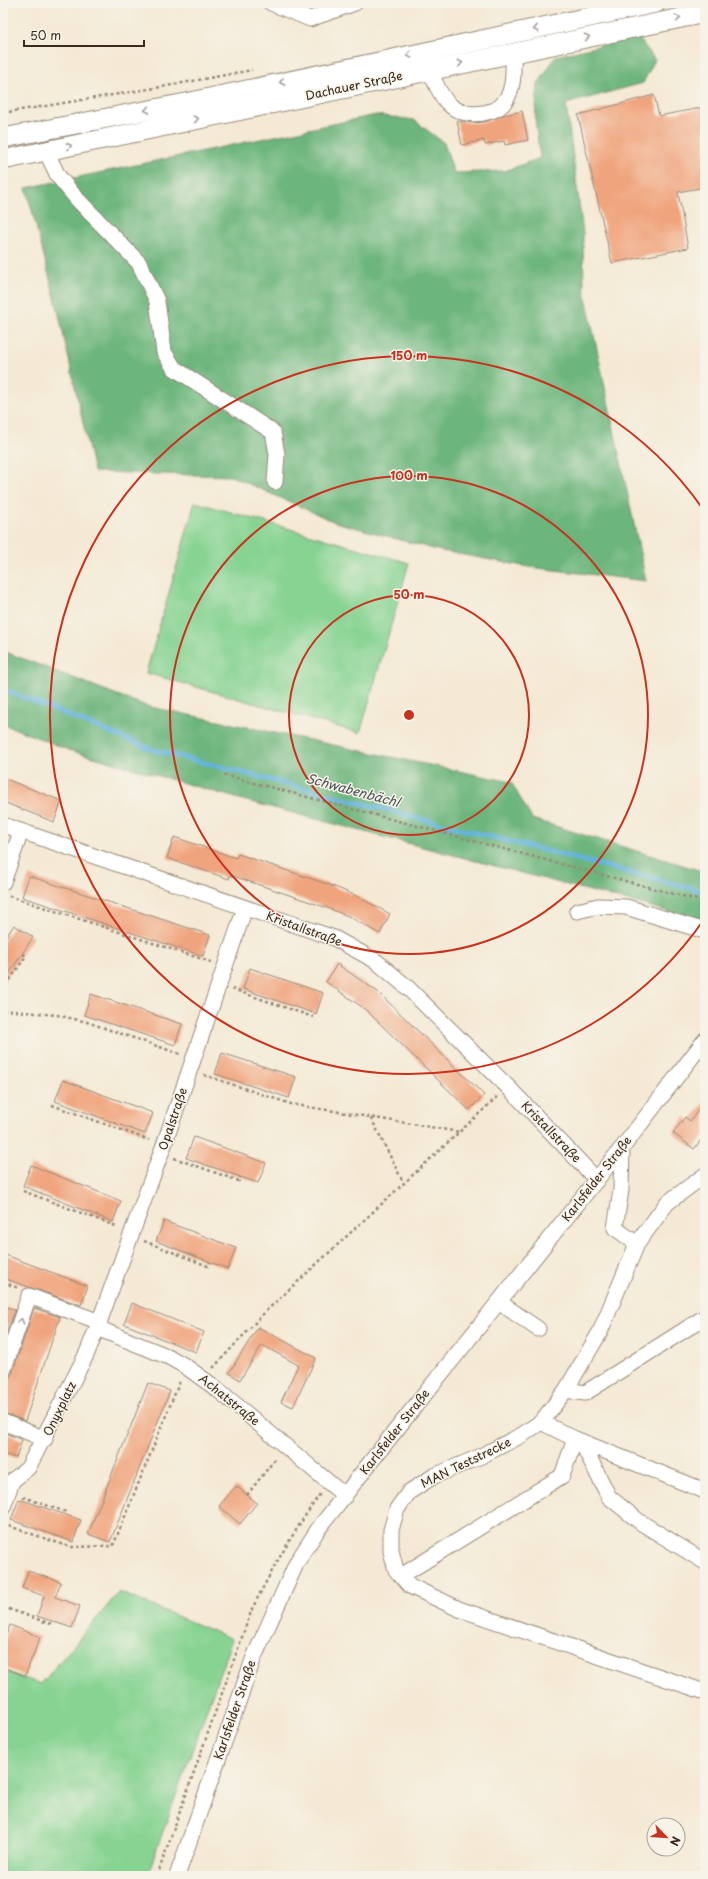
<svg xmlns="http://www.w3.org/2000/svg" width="708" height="1879" viewBox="0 0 708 1879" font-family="'Playpen Sans',sans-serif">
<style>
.green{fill:#86d392;stroke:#607e58}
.forest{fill:#6cb57c;stroke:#54704d}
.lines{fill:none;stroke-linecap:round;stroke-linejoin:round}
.stream{stroke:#62b3dd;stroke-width:5}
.building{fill:#f0a47d}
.minor-casing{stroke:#988a79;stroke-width:17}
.major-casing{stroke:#988a79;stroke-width:21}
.path{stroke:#988a79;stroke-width:2.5;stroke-dasharray:3 3;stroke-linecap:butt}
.minor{stroke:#fff;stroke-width:15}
.major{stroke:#fff;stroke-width:19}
.oneway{stroke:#a79f9a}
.ring{fill:none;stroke:#c8321e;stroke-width:2}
.labels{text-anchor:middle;stroke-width:3;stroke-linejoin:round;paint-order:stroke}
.street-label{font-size:12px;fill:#3b2a1e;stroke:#f7f3e8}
.water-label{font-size:13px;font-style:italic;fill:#475357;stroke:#f7f3e8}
.centre{fill:#c8321e;stroke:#f7f3e8;stroke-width:2}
.ring-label{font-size:12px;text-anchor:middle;font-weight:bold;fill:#c8321e;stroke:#f7f3e8;stroke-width:3;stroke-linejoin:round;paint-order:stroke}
</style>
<rect width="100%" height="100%" fill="#f7f3e8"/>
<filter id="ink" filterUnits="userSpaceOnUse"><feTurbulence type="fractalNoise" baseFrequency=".025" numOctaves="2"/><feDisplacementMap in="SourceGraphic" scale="8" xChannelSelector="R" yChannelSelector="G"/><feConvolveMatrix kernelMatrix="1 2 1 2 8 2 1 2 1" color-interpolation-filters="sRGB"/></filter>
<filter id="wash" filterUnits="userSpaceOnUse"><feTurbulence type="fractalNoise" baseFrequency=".012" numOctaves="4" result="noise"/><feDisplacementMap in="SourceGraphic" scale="16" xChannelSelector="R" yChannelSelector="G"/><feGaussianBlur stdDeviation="0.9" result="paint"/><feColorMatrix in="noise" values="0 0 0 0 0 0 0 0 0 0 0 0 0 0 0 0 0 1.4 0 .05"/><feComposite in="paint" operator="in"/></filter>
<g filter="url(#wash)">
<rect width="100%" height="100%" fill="#f4e9d4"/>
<!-- green -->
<path class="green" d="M195 502 409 563 360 733 146 673Z
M119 1592 232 1639 147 1876H3V1671L41 1684Z"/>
<!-- forest -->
<path class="forest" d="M638 37 655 60 643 83 566 104 583 233 584 288 646 581 529 567 437 550 335 522 231 476 94 472 57 306 26 188 376 115 414 120 444 143 454 173 505 171 540 158 535 119 538 84 556 56Z
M3 651 146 706 511 782 532 819 705 872V921L243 800 69 750 3 724Z"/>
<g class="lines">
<!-- stream -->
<path class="stream" d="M3 689 151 749 705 892"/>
</g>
<g id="blocks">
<!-- building -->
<path class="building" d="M654 95 659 116 705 107V187L678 192 688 248 612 263 578 115Z
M522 111 528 140 505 145 504 141 485 145 484 140 462 145 457 121 472 123 485 122 504 115Z
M3 778 62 801 54 822 3 802Z
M174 837 236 858 238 854 330 885 357 896 390 914 380 934 348 916 322 906 230 875 229 879 167 858Z
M29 876 210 935 203 956 22 897Z
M14 925 33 937 3 983V942Z
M337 964 378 992 484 1095 469 1110 365 1009 326 982Z
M250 968 323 993 316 1014 243 989Z
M91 994 182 1024 175 1045 84 1015Z
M222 1053 296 1077 289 1098 215 1074Z
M63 1080 153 1113 145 1134 55 1101Z
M705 1101V1135L694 1149 673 1133 685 1117 690 1121Z
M194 1137 266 1163 258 1183 186 1158Z
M31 1165 121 1201 113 1222 23 1186Z
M164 1221 236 1248 228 1269 156 1241Z
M3 1254 88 1286 81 1305 3 1278Z
M132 1303 204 1332 196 1352 124 1324Z
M3 1306 15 1310 3 1344Z
M34 1308 60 1317 25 1421 3 1413V1380L9 1378 12 1374Z
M258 1327 316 1358 293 1407 281 1402 298 1365 262 1345 240 1380 229 1373Z
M148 1383 170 1391 110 1542 88 1534Z
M3 1432 22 1440 16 1458 3 1454Z
M236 1486 257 1503 240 1524 219 1506Z
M19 1499 81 1520 73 1542 11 1520Z
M28 1571 61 1582 55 1597 80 1606 72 1628 37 1616 44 1596 22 1588Z
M10 1625 40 1637 25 1676 3 1667V1643Z"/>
</g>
</g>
<g filter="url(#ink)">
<use href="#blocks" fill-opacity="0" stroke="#988a79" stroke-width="1"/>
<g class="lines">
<defs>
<path id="minor" d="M271 3 310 19 355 3
M430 70C440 96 450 118 483 113 493 111 500 109 506 100 515 86 513 67 513 52
M46 151 58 176 77 199 139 263 157 301 164 352 174 368 273 432 277 454 275 482
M3 825 334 938 376 961 408 988 508 1087 597 1180
M3 882 21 832
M577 911 598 906 626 907 705 931
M622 1148 621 1190 615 1228 637 1244
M705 1175 667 1203 637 1244 600 1332 566 1390 541 1422 522 1435 479 1457 434 1476 409 1492 397 1509 391 1530V1551L396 1570 410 1586 459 1609 705 1692
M499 1302 538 1329
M97 1328 169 1357 185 1366 217 1389 345 1496
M3 1371 29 1296 100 1322
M566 1390 585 1393 705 1317
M3 1422 45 1439
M541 1422 575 1439 705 1491
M581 1441 609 1497 640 1522 705 1562
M12 1481 28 1468 87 1353 97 1328 164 1145 245 908
M3 1507 12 1481
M401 1576 562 1476 575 1439
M177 1876 254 1657 297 1562 319 1528 380 1450 622 1148 705 1040"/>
<path id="major" d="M3 138 186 103 656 3
M3 160 705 13"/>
</defs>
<!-- minor casing -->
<use href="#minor" class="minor-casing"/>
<!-- major casing -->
<use href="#major" class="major-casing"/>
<!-- path -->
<path class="path" d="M3 113 161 87 252 70
M224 775 705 902
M9 896 211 962
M232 989 313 1017
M3 990 26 956 22 953
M3 1010 57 1015 87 1022 180 1054
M204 1075 291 1104 460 1132
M52 1105 149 1140
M371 1118 404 1184
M174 1158 239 1181 240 1177
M23 1191 118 1227
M144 1241 208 1266 210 1262
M3 1282 18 1288
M213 1368 266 1311 497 1097
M247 1495 276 1458
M23 1497 66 1512
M3 1524 70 1547 113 1546 180 1381
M3 1607 54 1625
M157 1876 252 1609C272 1569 294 1531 320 1494"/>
<!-- minor -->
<use href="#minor" class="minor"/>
<!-- major -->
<use href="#major" class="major"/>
</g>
<!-- one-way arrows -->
<defs><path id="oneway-chevron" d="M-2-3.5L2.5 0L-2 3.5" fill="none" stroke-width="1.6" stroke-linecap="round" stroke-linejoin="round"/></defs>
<g class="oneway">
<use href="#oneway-chevron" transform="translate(678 18) rotate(-12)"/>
<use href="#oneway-chevron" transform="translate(536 29) rotate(168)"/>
<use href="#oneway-chevron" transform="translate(587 37) rotate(-12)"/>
<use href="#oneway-chevron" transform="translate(409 55) rotate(168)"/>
<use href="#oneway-chevron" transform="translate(460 63) rotate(-12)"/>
<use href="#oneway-chevron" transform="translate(282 82) rotate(168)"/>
<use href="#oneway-chevron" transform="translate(147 110) rotate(169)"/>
<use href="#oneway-chevron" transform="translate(196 119) rotate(-12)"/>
<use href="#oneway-chevron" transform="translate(69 146) rotate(-12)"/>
<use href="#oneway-chevron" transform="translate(21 1321) rotate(-71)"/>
</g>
</g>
<!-- distance rings -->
<g class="ring">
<circle cx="409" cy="715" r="120"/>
<circle cx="409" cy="715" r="239"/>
<path d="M705 918A359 359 0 1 1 705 512"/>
</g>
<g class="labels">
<!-- street labels -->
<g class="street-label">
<text transform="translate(354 86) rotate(-12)" y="4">Dachauer Straße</text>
<text transform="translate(304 929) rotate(20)" y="4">Kristallstraße</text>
<text transform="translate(173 1119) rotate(-71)" y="4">Opalstraße</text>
<text transform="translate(551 1132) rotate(46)" y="4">Kristallstraße</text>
<text transform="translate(597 1179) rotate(-52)" y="4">Karlsfelder Straße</text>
<text transform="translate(229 1400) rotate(39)" y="4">Achatstraße</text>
<text transform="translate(60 1409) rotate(-64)" y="4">Onyxplatz</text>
<text transform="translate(395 1432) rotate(-52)" y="4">Karlsfelder Straße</text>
<text transform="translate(466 1463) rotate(-26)" y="4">MAN Teststrecke</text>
<text transform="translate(235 1710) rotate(-71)" y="4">Karlsfelder Straße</text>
</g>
<!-- water labels -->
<g class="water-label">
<text transform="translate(353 790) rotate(15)" y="5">Schwabenbächl</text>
</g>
</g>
<circle cx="409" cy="715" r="6" class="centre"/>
<g class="ring-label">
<text x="409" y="360">150 m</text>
<text x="409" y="480">100 m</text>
<text x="409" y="599">50 m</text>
</g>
<!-- margin -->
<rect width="708" height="1879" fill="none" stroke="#f7f3e8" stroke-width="16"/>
<!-- north arrow -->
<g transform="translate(666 1837) rotate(115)"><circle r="19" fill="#f7f3e8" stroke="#aca397"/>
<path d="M0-3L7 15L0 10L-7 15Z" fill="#c8321e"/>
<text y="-6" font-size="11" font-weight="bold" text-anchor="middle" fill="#3b2a1e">N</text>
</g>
<!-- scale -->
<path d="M24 40v6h120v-6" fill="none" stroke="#3b2a1e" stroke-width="2"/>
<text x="30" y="40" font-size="12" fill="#3b2a1e" stroke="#f7f3e8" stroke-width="3" paint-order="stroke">50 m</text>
</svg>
